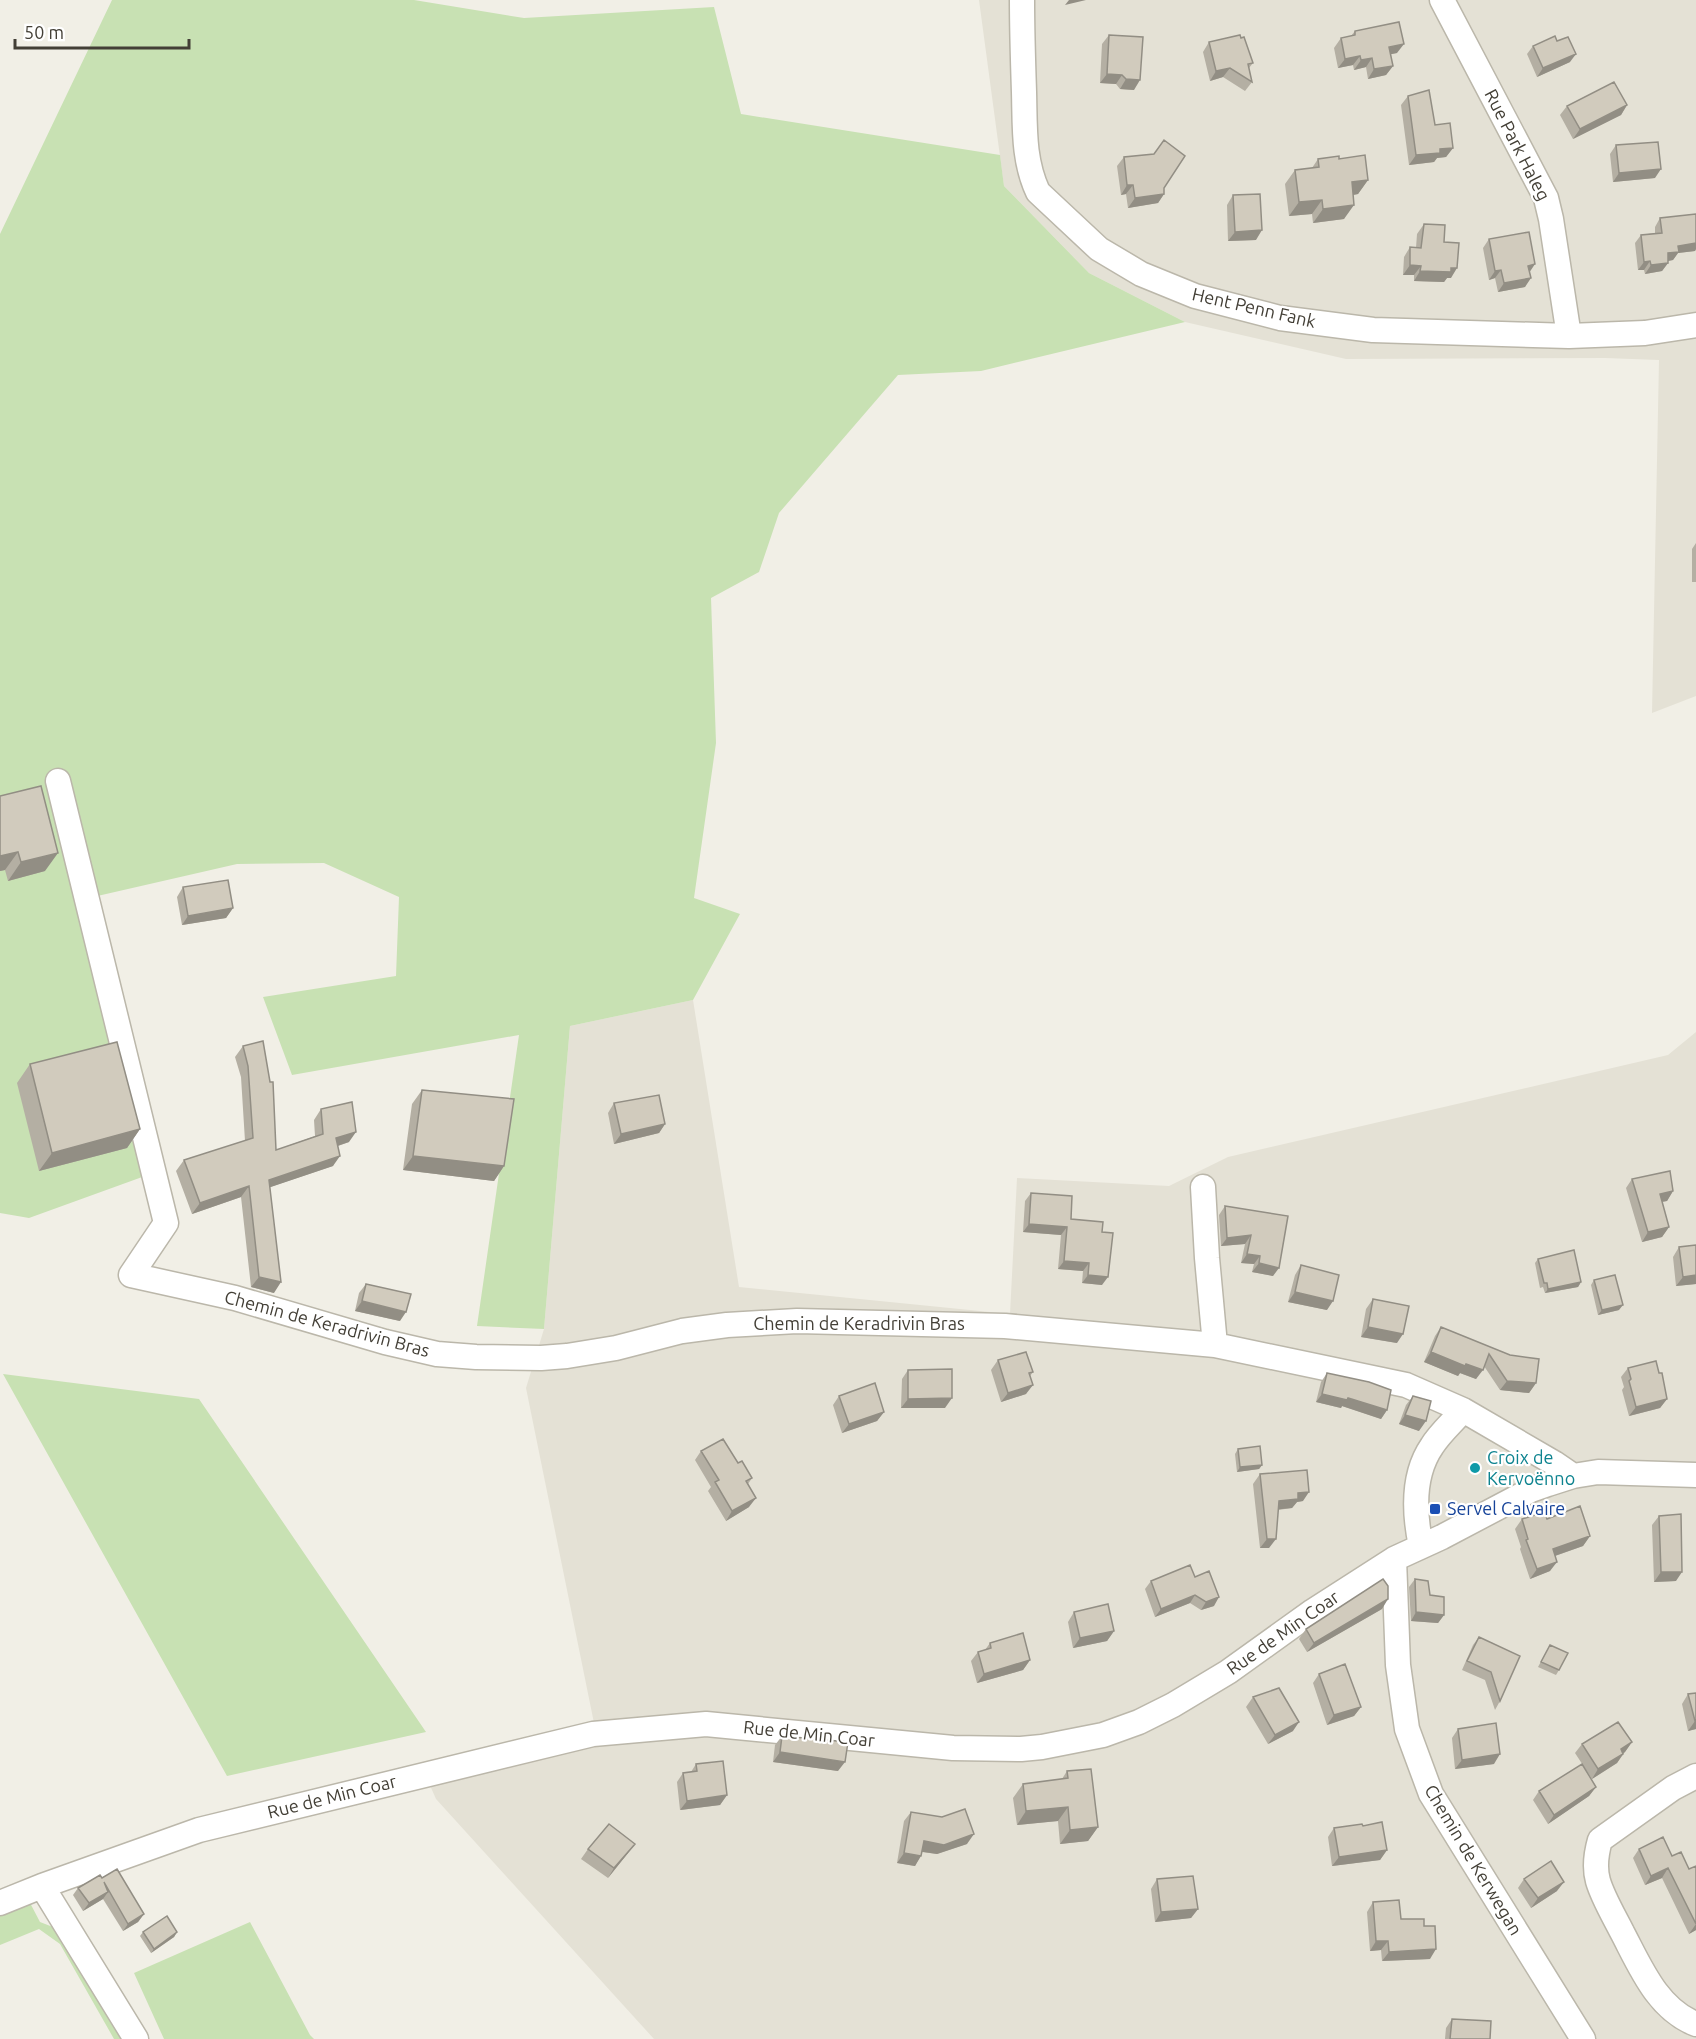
<svg xmlns="http://www.w3.org/2000/svg" width="1696" height="2039" viewBox="0 0 1696 2039" font-family="Ubuntu,sans-serif">
<style>
.residential{fill:#e4e1d5}
.green{fill:#c8e1b3}
.lines{fill:none;stroke-linecap:round;stroke-linejoin:round}
.minor-casing{stroke:#bbb7aa;stroke-width:27}
.minor{stroke:#fff;stroke-width:24}
.wall{fill:#b4afa3}
.shaded-wall{fill:#928e84}
.building{fill:#d1cbbd;stroke:#928e84;stroke-width:1.5}
.culture-dot{fill:#0f9aa8;stroke:#fff;stroke-width:2}
.transit-dot{fill:#1a4fb4;stroke:#fff;stroke-width:2}
.labels{text-anchor:middle;stroke-width:4.5;stroke-linejoin:round;paint-order:stroke}
.street-label{font-size:18px;fill:#433f36;stroke:#fff}
.culture-label{font-size:18px;fill:#0d838f;stroke:#fff;text-anchor:start}
.transit-label{font-size:18px;fill:#164399;stroke:#fff;text-anchor:start}
</style>
<rect width="100%" height="100%" fill="#f1efe6"/>
<!-- residential -->
<path class="residential" d="M979 0H1696V696L1652 713 1659 360 1605 358 1346 359 1185 322 1089 273 1004 186Z
M693 1000 739 1287 1010 1314 1017 1178 1169 1186 1228 1157 1668 1055 1696 1032V2039H654L436 1799 421 1765 594 1723 526 1388 544 1329 570 1026Z"/>
<!-- green -->
<path class="green" d="M112 0H414L524 18 714 7 741 114 1000 155 1004 186 1089 273 1185 322 981 371 898 375 779 513 759 572 711 598 716 743 694 898 740 914 693 1000 570 1026 544 1329 477 1326 519 1035 292 1075 263 997 396 976 399 897 324 863 237 864 93 897 156 1172 29 1218 0 1213V234Z
M3 1374 199 1399 426 1732 227 1776Z
M29 1901 40 1922 58 1929 125 2039H114L60 1944 39 1929 0 1945V1915Z
M250 1922 310 2035 314 2039H164L134 1973Z"/>
<g class="lines">
<defs>
<path id="minor" d="M1022 0C1022 31 1023 62 1024 92 1025 127 1023 160 1038 192L1099 249 1141 274 1195 296 1280 318 1373 330 1569 336 1645 333 1696 325
M1442 0 1546 198 1551 219 1569 336
M58 781 166 1223 131 1275 235 1298 385 1342 437 1354 476 1357 541 1358 567 1356 616 1348 682 1331 727 1325 797 1321 1005 1326 1215 1345 1406 1385 1463 1410 1554 1463 1573 1476
M1203 1187 1207 1258 1215 1345
M1421 1546C1414 1513 1412 1475 1432 1446 1440 1433 1453 1422 1463 1410
M1394 1559 1398 1665 1407 1729 1431 1794 1583 2039
M1696 1776 1673 1788 1600 1840C1596 1854 1594 1867 1598 1881 1603 1898 1614 1916 1622 1932 1640 1966 1657 2009 1696 2024
M42 1886 136 2039
M0 1903 42 1886 199 1830 593 1734 706 1724 953 1748 1021 1749 1042 1747 1103 1735 1139 1722 1173 1705 1228 1672 1313 1611 1394 1559 1442 1537 1531 1490 1548 1484 1573 1476 1598 1472 1696 1475"/>
</defs>
<!-- minor casing -->
<use href="#minor" class="minor-casing"/>
<!-- minor -->
<use href="#minor" class="minor"/>
</g>
<!-- wall -->
<path class="wall" d="M1355 31 1397 53 1390 54 1393 66 1386 75 1368 79 1366 67 1354 70 1353 65 1338 68 1334 48 1341 38 1351 36Z
M1109 35 1134 90 1120 89 1116 84 1100 83 1102 44Z
M1557 41 1570 62 1537 77 1527 54 1533 46Z
M1209 42 1253 63 1249 68 1252 82 1245 91 1223 77 1210 81 1203 52Z
M1408 96 1453 148 1446 157 1437 158 1434 162 1409 165 1401 105Z
M1627 105 1621 115 1573 139 1560 115 1567 106Z
M1616 145 1655 178 1613 182 1610 154Z
M1124 157 1164 188V194L1158 203 1128 208 1126 194 1121 195 1117 166Z
M1318 159H1339L1368 180 1358 194 1353 195 1344 219 1313 223 1312 214 1289 216 1285 184 1295 170 1312 168Z
M1233 195 1256 240 1228 241 1227 205Z
M1696 214V249L1695 251 1678 253 1673 260 1668 261V263L1662 271 1645 274 1644 270H1638L1635 243 1641 235 1655 233V227L1660 218Z
M1424 224 1444 242 1451 278H1447L1444 282 1414 281V275H1403L1404 257 1410 247 1416 248 1417 234Z
M1489 239 1529 272 1525 287 1498 292 1495 278 1489 280 1483 248Z
M1696 543V582H1692V549Z
M0 796 45 871 8 881 5 870 0 871Z
M183 887 233 908 226 918 182 925 177 897Z
M243 1046 276 1150 315 1136 314 1120 321 1109 349 1142 338 1146 333 1166 270 1187 274 1293 251 1287 241 1197 192 1214 176 1171 184 1160 245 1141 241 1077 235 1057Z
M30 1064 140 1129 127 1148 39 1171 17 1083Z
M422 1090 504 1166 494 1181 403 1170 412 1104Z
M614 1103 665 1124 659 1133 614 1144 608 1113Z
M1632 1179 1673 1191 1667 1201 1662 1202 1669 1227 1662 1237 1642 1242 1626 1188Z
M1031 1193 1071 1219 1102 1232V1285L1082 1283 1083 1271 1058 1269 1061 1235 1023 1232 1025 1201Z
M1225 1206 1288 1216 1273 1276 1252 1272 1254 1264 1241 1263 1245 1244 1221 1246 1219 1215Z
M1679 1247 1696 1284 1676 1286 1673 1257Z
M1538 1259 1581 1282 1578 1287 1545 1293 1543 1287 1540 1288 1535 1263Z
M1301 1265 1327 1310 1288 1302 1295 1275Z
M1594 1280 1619 1310 1598 1315 1591 1285Z
M366 1284 400 1321 355 1311 359 1293Z
M1373 1299 1397 1343 1361 1337 1366 1309Z
M1441 1327 1510 1355 1536 1383 1529 1393 1500 1390 1484 1366 1476 1379 1460 1373 1458 1376 1424 1362 1435 1336Z
M998 1360 1033 1372 1030 1376 1026 1394 1001 1402 991 1370Z
M1628 1368 1659 1373 1667 1399 1660 1408 1629 1416 1622 1390 1624 1387 1621 1377Z
M908 1370 945 1408H901L902 1379Z
M1327 1373 1387 1410 1381 1419 1342 1406 1341 1408 1316 1402 1321 1382Z
M839 1396 884 1412 877 1421 842 1433 833 1405Z
M1413 1396 1419 1431 1399 1424 1406 1405Z
M1238 1449 1262 1465 1259 1469 1237 1472 1235 1454Z
M701 1451 738 1463 752 1478 748 1484 749 1507 726 1521 708 1491 711 1487 695 1460Z
M1260 1474 1303 1501 1297 1502 1292 1508 1278 1510 1269 1548H1260L1253 1484Z
M1659 1516 1676 1581 1654 1582 1652 1525Z
M1522 1519H1547L1590 1536 1583 1546 1555 1556 1550 1571 1530 1579 1520 1549 1521 1547 1515 1529Z
M1195 1577 1214 1606 1201 1610 1190 1603 1155 1617 1145 1589 1151 1581Z
M1415 1579 1430 1595 1444 1615 1438 1623 1411 1621 1409 1587Z
M1382 1609 1307 1652 1299 1639 1306 1629Z
M1074 1612 1114 1631 1107 1641 1073 1648 1068 1622Z
M1479 1637 1500 1701 1495 1710 1485 1680 1462 1670 1473 1645Z
M990 1643 1030 1660 1023 1670 977 1683 971 1661 978 1652 985 1650Z
M1550 1645 1559 1670 1556 1675 1538 1667Z
M1319 1674 1361 1707 1354 1716 1327 1725 1313 1683Z
M1696 1693V1729L1688 1731 1682 1704 1688 1694Z
M1253 1697 1293 1731 1268 1744 1246 1707Z
M1458 1729 1494 1764 1455 1769 1452 1738Z
M782 1736 838 1771 773 1762 775 1745Z
M1632 1742 1617 1763 1592 1779 1575 1753 1582 1744Z
M696 1764 727 1795 720 1805 680 1810 677 1782 683 1773 691 1772Z
M1067 1771 1098 1827 1088 1841 1060 1844 1058 1821 1017 1825 1013 1798 1023 1784 1062 1779Z
M1596 1787 1589 1796 1548 1824 1533 1800 1539 1791Z
M911 1812 967 1844 937 1854 922 1852 915 1866 897 1863 904 1821Z
M1363 1826 1387 1850 1380 1860 1332 1866 1328 1837 1334 1828Z
M588 1849 628 1853 608 1878 581 1859Z
M1639 1849 1672 1856 1689 1869 1696 1866V1930L1689 1934 1662 1878 1645 1885 1633 1858Z
M102 1878 144 1914 138 1922 123 1931 103 1899 83 1911 73 1895 78 1888Z
M1157 1879 1198 1909 1191 1918 1155 1922 1151 1889Z
M1524 1879 1557 1891 1531 1908 1518 1888Z
M1373 1902 1401 1919 1424 1926 1430 1959 1382 1961 1381 1950 1370 1951 1367 1912Z
M143 1932H177L174 1937 151 1953 140 1936Z
M1452 2019 1490 2039H1445L1446 2028Z"/>
<!-- shaded-wall -->
<path class="shaded-wall" d="M1069 0H1086L1065 5Z
M1404 44 1397 53 1382 56 1389 47Z
M1576 54 1570 62 1537 77 1543 68Z
M1360 56 1353 65 1338 68 1345 59Z
M1372 58 1366 67 1354 70 1361 60Z
M1393 66 1386 75 1368 79 1374 69Z
M1230 68 1223 77 1210 81 1216 71Z
M1107 74 1122 75 1116 84 1100 83Z
M1126 79 1140 80 1134 90 1120 89Z
M1627 105 1621 115 1573 139 1580 129Z
M1453 148 1446 157 1437 158 1434 162 1409 165 1416 155 1440 149Z
M1661 169 1655 178 1613 182 1619 173Z
M1368 180 1358 194 1342 197 1352 182Z
M1127 185H1133L1126 194 1121 195Z
M1164 194 1158 203 1128 208 1135 198Z
M1322 200 1312 214 1289 216 1299 202Z
M1354 205 1344 219 1313 223 1323 209Z
M1262 230 1256 240 1228 241 1235 232Z
M1696 243V249L1695 251 1678 253 1673 260 1662 262 1668 253 1678 246Z
M1650 261 1644 270H1638L1644 262Z
M1668 263 1662 271 1645 274 1651 265Z
M1535 264 1529 273 1528 266Z
M1410 265 1421 266 1414 275H1403Z
M1451 268H1457L1451 278H1447L1444 282 1414 281 1420 271Z
M1501 270 1495 278 1489 280 1495 271Z
M1531 278 1525 287 1498 292 1504 283Z
M18 852 5 870 0 871V856Z
M58 853 45 871 8 881 21 862Z
M233 908 226 918 182 925 188 916Z
M665 1124 659 1133 614 1144 621 1134Z
M140 1129 127 1148 39 1171 52 1153Z
M356 1132 349 1142 328 1149 336 1138Z
M340 1156 333 1166 262 1190 269 1180Z
M413 1156 504 1166 494 1181 403 1170Z
M249 1186 241 1197 192 1214 200 1203Z
M1673 1191 1667 1201 1654 1203 1660 1194Z
M1029 1224 1067 1227 1061 1235 1023 1232Z
M1669 1227 1662 1237 1642 1242 1648 1232Z
M1251 1235 1245 1244 1221 1246 1227 1238Z
M1247 1254 1260 1256 1254 1264 1241 1263Z
M1064 1261 1089 1263 1083 1271 1058 1269Z
M1259 1263 1279 1268 1273 1276 1252 1272Z
M1088 1275 1108 1277 1102 1285 1082 1283Z
M1696 1275V1284L1676 1286 1683 1277Z
M259 1277 281 1282 274 1293 251 1287Z
M1581 1282 1578 1287 1545 1293 1548 1289Z
M1295 1292 1333 1301 1327 1310 1288 1302Z
M362 1301 406 1312 400 1321 355 1311Z
M1623 1305 1619 1310 1598 1315 1602 1310Z
M1368 1327 1403 1334 1397 1343 1361 1337Z
M1431 1352 1466 1364 1483 1370 1476 1379 1460 1373 1458 1376 1424 1362Z
M1507 1381 1536 1383 1529 1393 1500 1390Z
M1033 1385 1026 1394 1001 1402 1008 1393Z
M1322 1394 1348 1398 1387 1410 1381 1419 1342 1406 1341 1408 1316 1402Z
M952 1398 945 1408H901L908 1399Z
M1667 1399 1660 1408 1629 1416 1636 1407Z
M884 1412 877 1421 842 1433 849 1424Z
M1405 1415 1426 1421 1419 1431 1399 1424Z
M1262 1465 1259 1469 1237 1472 1240 1467Z
M1309 1492 1303 1501 1297 1502 1292 1508 1272 1510 1279 1501 1298 1493Z
M756 1498 749 1507 726 1521 732 1511Z
M1590 1536 1583 1546 1546 1559 1553 1549Z
M1267 1539H1276L1269 1548H1260Z
M1557 1562 1550 1571 1530 1579 1537 1569Z
M1661 1572H1682L1676 1581 1654 1582Z
M1195 1595 1190 1603 1155 1617 1161 1609Z
M1219 1597 1214 1606 1201 1610 1206 1602Z
M1388 1599 1382 1609 1307 1652 1314 1643Z
M1416 1612 1444 1615 1438 1623 1411 1621Z
M1114 1631 1107 1641 1073 1648 1080 1638Z
M1030 1660 1023 1670 977 1683 984 1674Z
M1361 1707 1354 1716 1327 1725 1334 1715Z
M1695 1721H1696V1729L1688 1731Z
M1299 1722 1293 1731 1268 1744 1275 1735Z
M1632 1742 1625 1752 1614 1759 1621 1749Z
M780 1752 845 1762 838 1771 773 1762Z
M1500 1754 1494 1764 1455 1769 1462 1760Z
M1623 1754 1617 1763 1592 1779 1598 1769Z
M1596 1787 1589 1796 1548 1824 1554 1815Z
M727 1795 720 1805 680 1810 687 1801Z
M1068 1807 1058 1821 1017 1825 1026 1811Z
M1098 1827 1088 1841 1060 1844 1070 1830Z
M974 1834 967 1844 937 1854 917 1851 924 1841Z
M635 1844 628 1853 608 1878 614 1868Z
M1387 1850 1380 1860 1332 1866 1339 1857Z
M904 1853 921 1856 915 1866 897 1863Z
M1668 1868 1662 1878 1645 1885 1651 1876Z
M1564 1882 1557 1891 1531 1908 1538 1898Z
M108 1892 103 1899 83 1911 89 1903Z
M1198 1909 1191 1918 1155 1922 1161 1912Z
M144 1914 138 1922 123 1931 128 1924Z
M1696 1924V1930L1689 1934Z
M177 1932 174 1937 151 1953 154 1949Z
M1376 1941H1388L1381 1950 1370 1951Z
M1436 1949 1430 1959 1382 1961 1389 1952Z"/>
<!-- building -->
<path class="building" d="M1399 22 1404 44 1389 47 1393 66 1374 69 1372 58 1361 60 1360 56 1345 59 1341 38 1355 35V31Z
M1109 35 1143 37 1140 80 1126 79 1122 75 1107 74Z
M1240 35 1241 38 1244 37 1253 63 1248 64 1252 82 1230 68 1216 71 1209 42Z
M1555 36 1557 41 1568 37 1576 54 1543 68 1533 46Z
M1614 82 1627 105 1580 129 1567 106Z
M1429 90 1435 125 1450 123 1453 148 1440 149V153L1416 155 1408 96Z
M1164 140 1185 156 1164 188V194L1135 198 1133 185H1127L1124 157 1154 154Z
M1658 142 1661 169 1619 173 1616 145Z
M1365 155 1368 180 1352 182 1354 205 1323 209 1322 200 1299 202 1295 170 1319 167 1318 159 1339 156V159Z
M1260 194 1262 230 1235 232 1233 195Z
M1696 214V243L1678 246 1679 252 1668 253V263L1651 265 1650 261 1644 262 1641 235 1662 233 1660 218Z
M1424 224 1445 225 1444 242 1459 243 1457 268H1451V272L1420 271 1421 266 1410 265V247L1421 248Z
M1529 232 1535 264 1528 266 1531 278 1504 283 1501 270 1495 271 1489 239Z
M41 786 58 853 21 862 18 852 0 856V796Z
M228 880 233 908 188 916 183 887Z
M263 1041 270 1082H273L276 1150 323 1134 321 1109 352 1102 356 1132 336 1138 340 1156 269 1180 281 1282 259 1277 249 1186 200 1203 184 1160 253 1138 248 1066 243 1046Z
M117 1042 140 1129 52 1153 30 1064Z
M422 1090 514 1099 504 1166 413 1156Z
M659 1095 665 1124 621 1134 614 1103Z
M1670 1171 1673 1191 1660 1194 1669 1227 1648 1232 1632 1179Z
M1031 1193 1072 1196 1071 1219 1103 1222 1102 1232 1113 1233 1108 1277 1088 1275 1089 1263 1064 1261 1067 1227 1029 1224Z
M1225 1206 1288 1216 1279 1268 1259 1263 1260 1256 1247 1254 1251 1235 1227 1238Z
M1696 1245V1275L1683 1277 1679 1247Z
M1574 1250 1581 1282 1548 1289 1547 1283H1544L1538 1259Z
M1301 1265 1339 1275 1333 1301 1295 1292Z
M1615 1275 1623 1305 1602 1310 1594 1280Z
M366 1284 411 1294 406 1312 362 1301Z
M1373 1299 1409 1306 1403 1334 1368 1327Z
M1441 1327 1510 1355 1539 1359 1536 1383 1507 1381 1489 1354 1483 1370 1466 1364 1465 1366 1431 1352Z
M1026 1352 1033 1372 1029 1373 1033 1385 1008 1393 998 1360Z
M1656 1361 1659 1373H1662L1667 1399 1636 1407 1629 1381 1631 1379 1628 1368Z
M952 1369V1398L908 1399V1370Z
M1327 1373 1369 1382 1391 1390 1387 1410 1348 1398 1347 1400 1322 1394Z
M875 1383 884 1412 849 1424 839 1396Z
M1413 1396 1431 1401 1426 1421 1405 1415Z
M723 1439 738 1463 742 1461 752 1478 746 1481 756 1498 732 1511 715 1482 719 1480 701 1451Z
M1260 1446 1262 1465 1240 1467 1238 1449Z
M1307 1470 1309 1492 1298 1493V1499L1279 1501 1276 1539H1267L1260 1474Z
M1580 1506 1590 1536 1553 1549 1557 1562 1537 1569 1526 1540 1528 1539 1522 1519 1544 1512 1547 1519Z
M1681 1514 1682 1572H1661L1659 1516Z
M1190 1565 1195 1577 1209 1571 1219 1597 1206 1602 1195 1595 1161 1609 1151 1581Z
M1383 1579 1388 1586V1599L1314 1643 1306 1629Z
M1415 1579 1428 1581 1430 1595 1444 1597V1615L1416 1612Z
M1108 1604 1114 1631 1080 1638 1074 1612Z
M1023 1633 1030 1660 984 1674 978 1652 991 1648 990 1643Z
M1479 1637 1520 1656 1500 1701 1491 1672 1467 1661Z
M1550 1645 1568 1653 1559 1670 1541 1662Z
M1345 1664 1361 1707 1334 1715 1319 1674Z
M1279 1688 1299 1722 1275 1735 1253 1697Z
M1696 1693V1721H1695L1688 1694Z
M1618 1722 1632 1742 1621 1749 1623 1754 1598 1769 1582 1744Z
M1496 1723 1500 1754 1462 1760 1458 1729Z
M782 1736 848 1742 845 1762 780 1752Z
M723 1761 727 1795 687 1801 683 1773 697 1771 696 1764Z
M1582 1764 1596 1787 1554 1815 1539 1791Z
M1091 1769 1098 1827 1070 1830 1068 1807 1026 1811 1023 1784 1068 1778 1067 1771Z
M965 1809 974 1834 944 1845 924 1841 921 1856 904 1853 911 1812 942 1817Z
M1382 1822 1387 1850 1339 1857 1334 1828 1362 1824 1363 1826Z
M609 1824 635 1844 614 1868 588 1849Z
M1663 1837 1672 1856 1681 1852 1689 1869 1696 1866V1924L1668 1868 1651 1876 1639 1849Z
M1551 1861 1564 1882 1538 1898 1524 1879Z
M117 1869 144 1914 128 1924 104 1882 108 1892 89 1903 78 1888 100 1875 102 1878Z
M1193 1876 1198 1909 1161 1912 1157 1879Z
M1399 1900 1401 1919H1424V1926H1435L1436 1949 1389 1952 1388 1941H1376L1373 1902Z
M167 1916 177 1932 154 1949 143 1932Z
M1452 2019 1491 2021 1490 2039H1450Z"/>
<!-- markers -->
<circle class="culture-dot" cx="1475" cy="1468" r="6"/>
<rect class="transit-dot" x="1429" y="1503" width="12" height="12" rx="3"/>
<g class="labels">
<!-- street labels -->
<g class="street-label">
<text transform="translate(1517 145) rotate(63)" y="6">Rue Park Haleg</text>
<text transform="translate(1254 308) rotate(13)" y="6">Hent Penn Fank</text>
<text transform="translate(327 1324) rotate(15)" y="6">Chemin de Keradrivin Bras</text>
<text x="859" y="1330">Chemin de Keradrivin Bras</text>
<text transform="translate(1283 1633) rotate(-35)" y="6">Rue de Min Coar</text>
<text transform="translate(809 1734) rotate(6)" y="6">Rue de Min Coar</text>
<text transform="translate(332 1797) rotate(-14)" y="6">Rue de Min Coar</text>
<text transform="translate(1473 1860) rotate(59)" y="6">Chemin de Kerwegan</text>
</g>
<!-- culture labels -->
<g class="culture-label">
<text x="1487" y="1464">Croix de<tspan x="1487" dy="21">Kervoënno</tspan></text>
</g>
<!-- transit labels -->
<g class="transit-label">
<text x="1447" y="1515">Servel Calvaire</text>
</g>
</g>
<!-- scale -->
<path d="M15 39v9h174v-9" fill="none" stroke="#433f36" stroke-width="3"/>
<text x="24" y="39" font-size="18" fill="#433f36" stroke="#ffffff" stroke-width="4.5" paint-order="stroke">50 m</text>
</svg>
